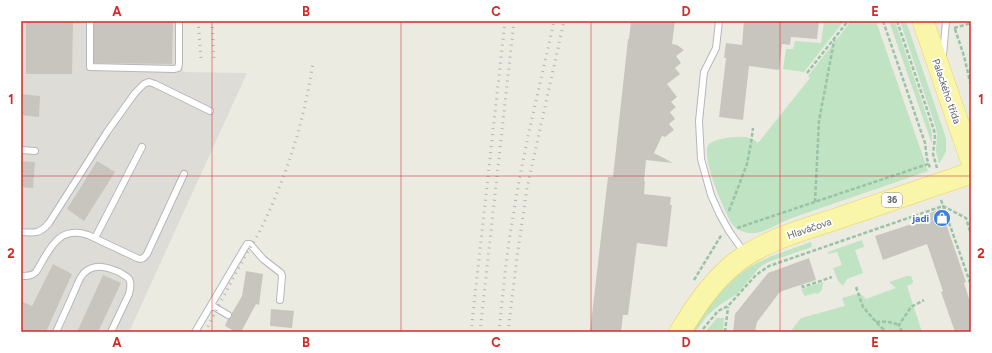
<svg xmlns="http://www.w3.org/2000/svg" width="992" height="353" viewBox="0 0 992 353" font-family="Figtree,sans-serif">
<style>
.industrial{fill:#dedcd6}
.green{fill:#bfe3c3}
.building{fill:#c8c5bf}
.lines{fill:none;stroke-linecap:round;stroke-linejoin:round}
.service-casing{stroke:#b4b7bc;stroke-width:8}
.primary-casing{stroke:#e8d25f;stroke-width:22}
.path{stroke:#99c3a9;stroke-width:2.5;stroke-dasharray:4 2;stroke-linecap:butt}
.service{stroke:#fff;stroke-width:6}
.primary{stroke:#faf6a9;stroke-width:21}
.rail{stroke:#b2b3b3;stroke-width:3;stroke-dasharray:1 5;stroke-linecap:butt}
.grid{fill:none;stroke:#d62828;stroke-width:1;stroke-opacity:0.55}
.labels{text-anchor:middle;stroke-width:3.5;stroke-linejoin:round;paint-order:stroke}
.shield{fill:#fff;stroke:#8c8e91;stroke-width:1}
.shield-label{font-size:9px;font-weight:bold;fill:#5a5d62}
.street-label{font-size:10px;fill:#5a5d62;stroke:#fff}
.shop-label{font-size:10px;font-weight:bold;fill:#366cbe;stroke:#fff;text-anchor:end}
.neatline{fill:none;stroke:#d62828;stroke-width:1.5}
.grid-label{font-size:13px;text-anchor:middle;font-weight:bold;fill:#d62828}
</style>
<rect width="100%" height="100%" fill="#ecebe2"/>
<!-- industrial -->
<path class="industrial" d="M21 21H181L183 72 247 73 129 332H21Z"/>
<!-- green -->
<path class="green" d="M824 21H844L804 72 783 69 786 49H793L795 41 821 43Z
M851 21H876L928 171C883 187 837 202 792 218 781 222 766 232 755 233 745 234 737 230 731 223 723 206 702 162 708 145 714 138 741 135 750 138 753 139 756 141 758 143L810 78 808 76Z
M889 21H895L931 129 932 134V144Z
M900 21H906L946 138V152L939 164 936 151 937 135 936 128Z
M862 240 864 247 855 250 863 273 847 279 843 286 838 281 833 268 842 265 837 252 828 254V252Z
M811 242 812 247 768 262 759 268 737 294 718 306 707 316 695 332H690L712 300 737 276 751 266 772 256Z
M907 276H911L913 281 912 284 907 286 922 332H790L801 318 845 306 842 298 860 293 866 299 896 288 890 283 889 282Z
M823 282C823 287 822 291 818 294L815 293 805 296 803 294 800 285 802 289Z
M717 318H724L723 332H705Z"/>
<!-- building -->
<path class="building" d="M26 21H73L72 74H26Z
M94 21H173L172 64 94 63Z
M631 21H675L672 44 677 45 684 50 676 56 681 63 675 68 680 74 667 84 677 97 671 102 676 107 670 112 675 119 669 124 674 130 665 137 662 136 654 153 673 163 646 160 644 181H645L644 194 671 197 670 205H672L667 247 637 243 628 315H623L621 332H590L608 177H613L628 39H629Z
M744 21H819L817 39 791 37 790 45 782 44 779 70 749 66 743 120 719 117 726 58H724L726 43 742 45Z
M21 94 40 96 39 117 21 115Z
M21 161 35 162 33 188 21 187Z
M97 161 115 172 84 221 67 209Z
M941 209 966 282 964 283 971 305V332H955L941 292 943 291 927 244 883 260 875 236 927 219 925 215Z
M809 258 816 280 782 291 779 293 757 322 755 332H733L735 314 768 273Z
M53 264 72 274 46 332H21V301L32 306Z
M246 271 263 274 259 305 256 304 241 332H236L225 326 228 319 232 317V313L242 296Z
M103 275 121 283 98 332H77Z
M271 309 294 311 292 328 270 326Z"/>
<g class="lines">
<defs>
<path id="service" d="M90 21V67L174 69 178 68 179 64V21
M719 21 716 48 704 72 699 121 701 159 711 195 719 213 729 231 744 252
M943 55 946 21
M21 150 35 151
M21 232C34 233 40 234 49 223L107 132 135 93 144 84 149 82 155 84 210 111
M95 238 142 147
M21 276C27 276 32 276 36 272 49 251 57 225 88 235L137 258C142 260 144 258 147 254L184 174
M211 305 228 315
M56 332C62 319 68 306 74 292 77 286 79 278 84 273 95 263 107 267 119 272 122 274 127 276 129 279 132 284 130 289 129 294L111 332
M195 332 247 244H250L263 259 281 273 282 276 280 300"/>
<path id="primary" d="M923 21 971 160
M680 332C695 307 711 283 734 264 764 240 803 230 839 218 883 203 927 188 971 173"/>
</defs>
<!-- service casing -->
<use href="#service" class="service-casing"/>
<!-- primary casing -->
<use href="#primary" class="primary-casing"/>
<!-- path -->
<path class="path" d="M883 21 925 143 927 159 930 168
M897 21 934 130 935 137 933 154 937 168
M954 28 971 23
M955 29 964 56 971 86
M807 73 848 21
M941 200 971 285
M815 202 819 121 835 36
M729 211 747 164 751 143 753 128
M737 228 928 164
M694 280 722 234
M802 285 803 287 832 277
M856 287 863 307 876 322 884 330 885 332
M876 322C884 321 891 322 899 325
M703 329 718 311 728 306 756 275 769 266 943 206 966 218 971 234
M725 332 728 307
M902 332 899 325 911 307 924 300"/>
<!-- service -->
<use href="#service" class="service"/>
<!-- primary -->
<use href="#primary" class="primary"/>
<!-- rail -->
<path class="rail" d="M198 21 201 59
M212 21 214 58
M205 332C219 305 233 278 248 251 255 240 262 228 267 216 290 166 305 116 313 62
M471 332 505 21
M480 332 514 21
M499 332C503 294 506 255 513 217 523 151 540 86 554 21
M508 332 517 257 527 188 564 21"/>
</g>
<!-- grid -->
<path class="grid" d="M212 21V332M401 21V332M591 21V332M780 21V332M21 176H971"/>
<!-- icons -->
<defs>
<symbol id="shop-disc" viewBox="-11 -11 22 22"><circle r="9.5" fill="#3f7fe0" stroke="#fff"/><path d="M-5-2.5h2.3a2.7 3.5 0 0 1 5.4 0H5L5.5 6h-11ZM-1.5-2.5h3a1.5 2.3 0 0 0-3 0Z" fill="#fff"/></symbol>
</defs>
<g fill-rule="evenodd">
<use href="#shop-disc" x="932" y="208" width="20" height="20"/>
</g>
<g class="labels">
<!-- shield labels -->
<rect class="shield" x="882" y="193" width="20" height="14" rx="3"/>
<g class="shield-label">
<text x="892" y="203">36</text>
</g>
<!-- street labels -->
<g class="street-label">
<text transform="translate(947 91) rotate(71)" y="4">Palackého třída</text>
<text transform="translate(809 228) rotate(-19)" y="4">Hlaváčova</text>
</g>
<!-- shop labels -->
<g class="shop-label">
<text x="929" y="222">jadi</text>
</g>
</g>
<!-- border -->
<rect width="992" height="353" fill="none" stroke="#ffffff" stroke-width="44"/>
<rect x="22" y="22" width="948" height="309" class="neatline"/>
<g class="grid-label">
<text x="117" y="16">A</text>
<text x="306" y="16">B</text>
<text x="496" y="16">C</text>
<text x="686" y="16">D</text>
<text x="875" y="16">E</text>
<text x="11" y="104">1</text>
<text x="981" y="104">1</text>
<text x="11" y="258">2</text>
<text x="981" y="258">2</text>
<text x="117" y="347">A</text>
<text x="306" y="347">B</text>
<text x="496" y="347">C</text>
<text x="686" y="347">D</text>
<text x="875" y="347">E</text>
</g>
</svg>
